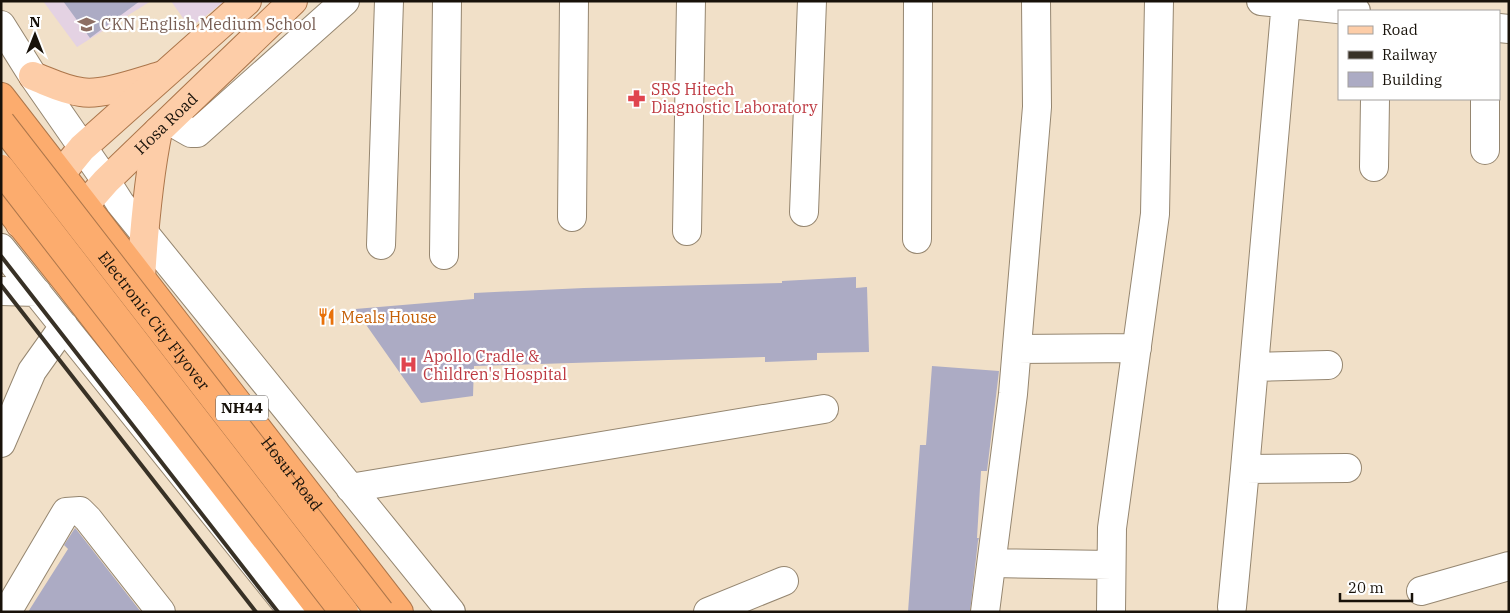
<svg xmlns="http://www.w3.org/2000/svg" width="1510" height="613" viewBox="0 0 1510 613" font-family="'IBM Plex Serif',serif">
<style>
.education{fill:#e4d2e3}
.building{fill:#acabc4}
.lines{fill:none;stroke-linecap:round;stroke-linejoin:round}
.minor-casing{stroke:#958670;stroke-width:30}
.major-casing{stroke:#ac764b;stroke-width:30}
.highway-casing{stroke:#ac764b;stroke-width:30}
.minor{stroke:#fff;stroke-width:28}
.major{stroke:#fdcda8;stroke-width:28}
.highway{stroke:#fcac6e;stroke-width:28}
.rail{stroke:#383126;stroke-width:4}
.highway-bridge-casing{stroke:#ac764b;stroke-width:30;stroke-linecap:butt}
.highway-bridge{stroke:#fcac6e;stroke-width:28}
.labels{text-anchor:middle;stroke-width:4.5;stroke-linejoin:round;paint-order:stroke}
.shield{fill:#fff;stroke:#5d5954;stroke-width:1}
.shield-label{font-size:15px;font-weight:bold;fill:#18120a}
.education-label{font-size:16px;fill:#785e54;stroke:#fff;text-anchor:start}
.health-label{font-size:16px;fill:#be3a42;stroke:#fff;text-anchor:start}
.street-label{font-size:16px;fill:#18120a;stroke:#fff}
.food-label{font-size:16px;fill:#c56008;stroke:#fff;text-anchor:start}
</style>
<rect width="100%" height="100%" fill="#f1e0c8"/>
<!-- education -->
<path class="education" d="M43 1H151L77 47Z
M171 1H225L190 28Z"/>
<!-- building -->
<path class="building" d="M63 1H140L90 38Z
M856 277V288L867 287 869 352 817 353V360L765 362V357L474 366 473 396 421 403 355 309 474 299V293L584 288 782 283V281Z
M932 366 999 371 987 471H981L977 538H979L978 541 970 612H908L920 445H926Z
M75 528 76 529 141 612H28L68 549 64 545Z"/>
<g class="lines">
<defs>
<path id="minor" d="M1261 1 1356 11
M1 25 33 76 106 181 120 203 451 612
M1499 28 1509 29
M1485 99V150
M170 121 191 133H197L345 1
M1374 167 1375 99
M804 212 812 1
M572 217 574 1
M687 231 691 1
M917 239 918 1
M381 245 389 1
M1 248 293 612
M444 255 447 1
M1 291 37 292
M1017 349 1137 348
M1254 367 1328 365
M1 443 32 371 64 326
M1245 469 1286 1
M350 488 824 409
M992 563 1111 565
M1421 591 1509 566
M1232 607 1245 469 1347 468
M7 612 66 512 80 511 88 519 161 612
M708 612 784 581
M985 612 1013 394 1037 107 1036 1
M1111 612 1112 528 1155 214 1159 1"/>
<g id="major">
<path d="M33 76C49 82 64 90 81 92 101 96 139 82 160 76"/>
<path id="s1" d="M69 223 106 181 293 1"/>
<path d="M20 224 82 148 247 1"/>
<path d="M141 278C144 229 148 180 158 131"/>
</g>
<g id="highway">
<path id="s2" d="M1 97 399 612"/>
<path d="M1 199 68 283 323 612"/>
</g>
</defs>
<!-- minor casing -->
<use href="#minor" class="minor-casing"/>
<!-- major casing -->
<use href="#major" class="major-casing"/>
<!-- highway casing -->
<use href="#highway" class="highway-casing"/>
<!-- minor -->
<use href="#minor" class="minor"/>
<!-- major -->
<use href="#major" class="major"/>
<!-- highway -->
<use href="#highway" class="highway"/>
<!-- rail -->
<path class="rail" d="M1 256 278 612
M1 285 256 612"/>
<defs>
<g id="highway-bridge">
<path id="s3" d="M1 123 380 612"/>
<path d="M1 169 344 612"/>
</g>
</defs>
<!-- highway-bridge casing -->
<use href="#highway-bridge" class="highway-bridge-casing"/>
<!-- highway-bridge -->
<use href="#highway-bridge" class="highway-bridge"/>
</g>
<!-- icons -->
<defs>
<symbol id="school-bare" viewBox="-9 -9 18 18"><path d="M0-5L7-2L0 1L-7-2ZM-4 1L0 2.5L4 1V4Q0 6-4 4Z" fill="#8d6e63" stroke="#fff" stroke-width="2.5" paint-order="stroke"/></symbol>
<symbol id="pharmacy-bare" viewBox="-9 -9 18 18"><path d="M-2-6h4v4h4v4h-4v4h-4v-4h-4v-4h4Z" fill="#e0444e" stroke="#fff" stroke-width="2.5" paint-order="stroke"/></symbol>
<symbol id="restaurant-bare" viewBox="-9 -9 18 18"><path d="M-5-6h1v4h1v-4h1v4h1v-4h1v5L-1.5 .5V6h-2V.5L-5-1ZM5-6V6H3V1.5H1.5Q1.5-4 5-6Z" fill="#e8710a" stroke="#fff" stroke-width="2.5" paint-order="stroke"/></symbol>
<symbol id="hospital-bare" viewBox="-9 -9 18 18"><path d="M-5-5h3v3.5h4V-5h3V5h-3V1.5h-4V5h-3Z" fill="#e0444e" stroke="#fff" stroke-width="2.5" paint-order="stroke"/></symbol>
</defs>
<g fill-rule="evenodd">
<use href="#school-bare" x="74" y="12" width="25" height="25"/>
<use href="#pharmacy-bare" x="624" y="86" width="25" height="25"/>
<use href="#restaurant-bare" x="314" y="304" width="25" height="25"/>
<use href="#hospital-bare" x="396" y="352" width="25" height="25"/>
</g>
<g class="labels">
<!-- shield labels -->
<rect class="shield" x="216" y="395.5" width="52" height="25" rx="4"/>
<g class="shield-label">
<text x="242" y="413">NH44</text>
</g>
<!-- education labels -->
<g class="education-label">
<text x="101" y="30">CKN English Medium School</text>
</g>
<!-- health labels -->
<g class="health-label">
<text x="651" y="95">SRS Hitech<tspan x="651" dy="18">Diagnostic Laboratory</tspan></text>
<text x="423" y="362">Apollo Cradle &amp;<tspan x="423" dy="18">Children's Hospital</tspan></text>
</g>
<!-- street labels -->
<g class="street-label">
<text dy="6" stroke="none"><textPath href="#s1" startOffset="139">Hosa Road</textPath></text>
<text dy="6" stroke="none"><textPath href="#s3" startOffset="250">Electronic City Flyover</textPath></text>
<text dy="6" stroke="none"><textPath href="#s2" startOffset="476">Hosur Road</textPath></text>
</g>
<!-- food labels -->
<g class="food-label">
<text x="341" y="323">Meals House</text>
</g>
</g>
<!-- border -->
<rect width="1510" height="613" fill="none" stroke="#18120a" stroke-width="5"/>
<!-- legend -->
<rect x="1338" y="10" width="162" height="90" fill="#ffffff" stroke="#a3a09d"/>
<rect x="1348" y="26" width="25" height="8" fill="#fdcda8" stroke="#a3a09d"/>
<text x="1382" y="35" font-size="15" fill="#18120a">Road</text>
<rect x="1348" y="51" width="25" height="8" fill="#383126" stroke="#a3a09d"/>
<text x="1382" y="60" font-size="15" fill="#18120a">Railway</text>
<rect x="1348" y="72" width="25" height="15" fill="#acabc4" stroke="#a3a09d"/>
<text x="1382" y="85" font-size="15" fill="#18120a">Building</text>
<!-- north arrow -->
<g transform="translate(35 35)" stroke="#ffffff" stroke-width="4" paint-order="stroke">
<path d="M0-4L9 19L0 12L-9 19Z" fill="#18120a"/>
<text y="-8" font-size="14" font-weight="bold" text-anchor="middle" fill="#18120a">N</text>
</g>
<!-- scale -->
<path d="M1340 593v8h72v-8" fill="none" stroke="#18120a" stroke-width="2.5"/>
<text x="1348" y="593" font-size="15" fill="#18120a" stroke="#ffffff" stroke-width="4" paint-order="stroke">20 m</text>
</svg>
